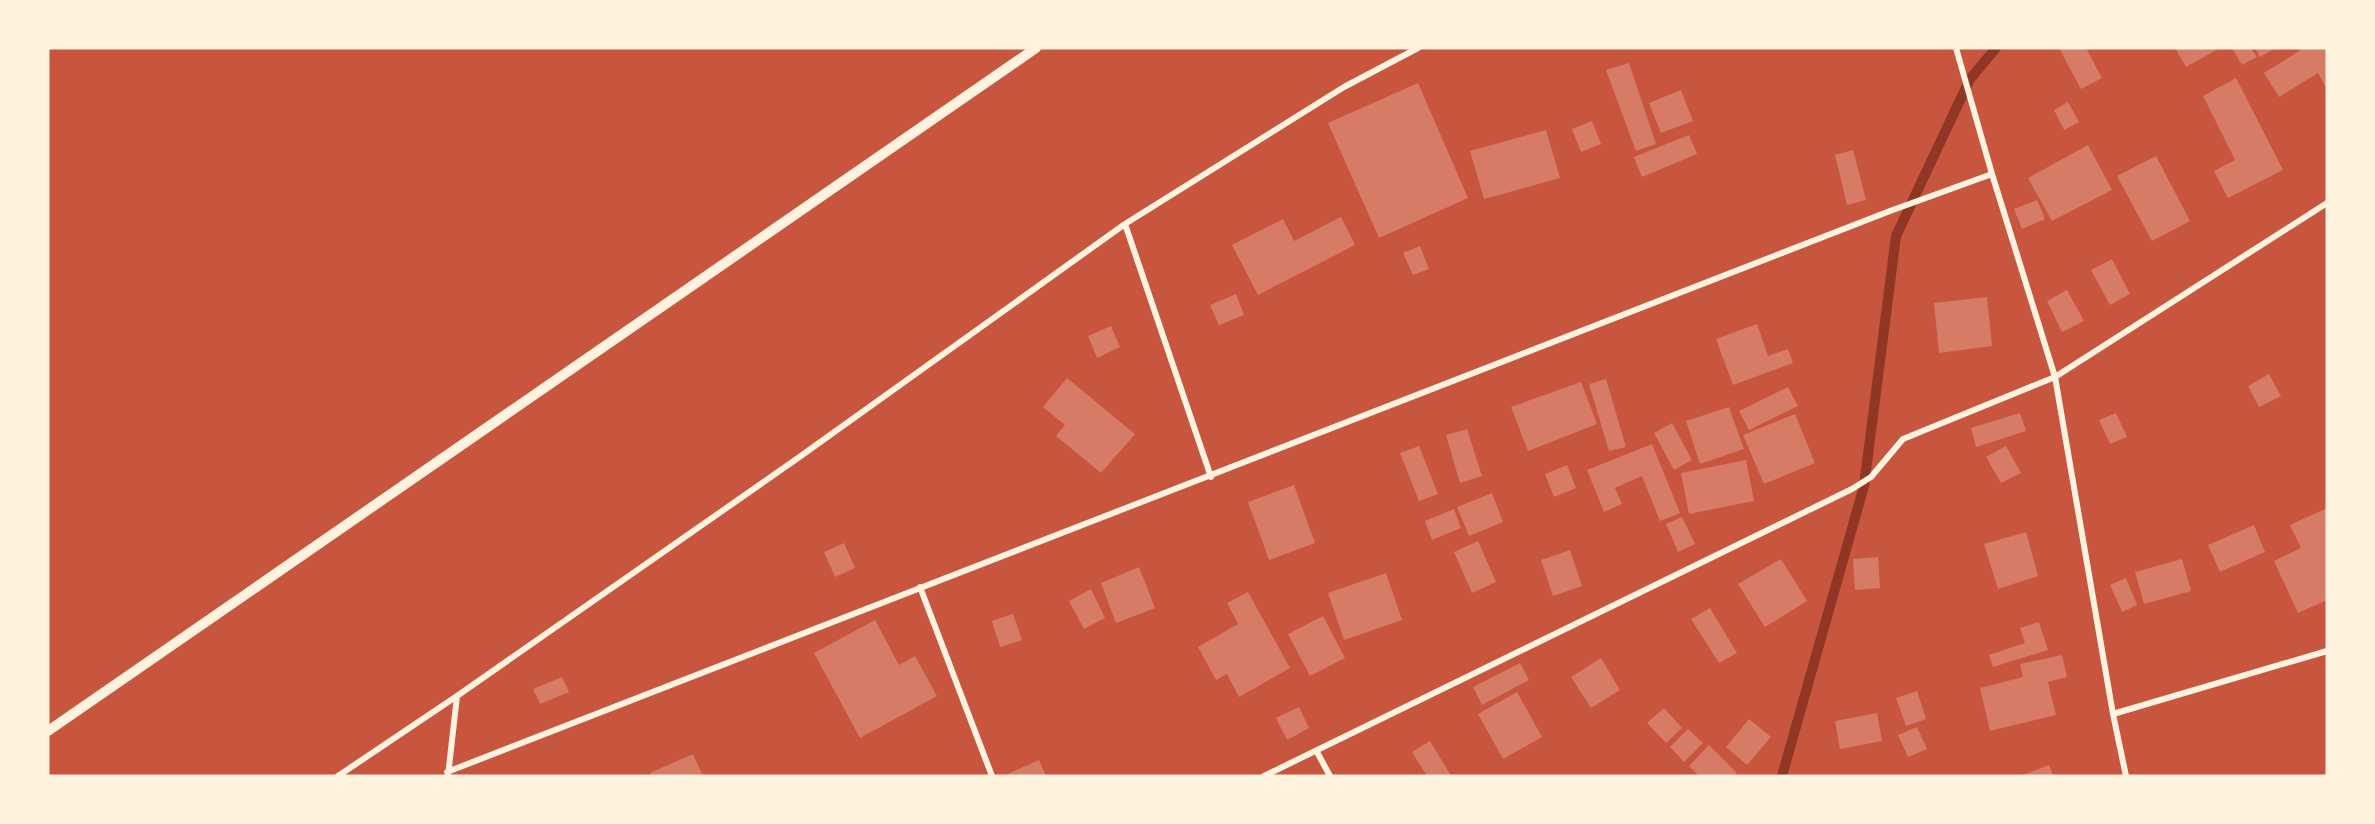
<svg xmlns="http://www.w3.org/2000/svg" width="2375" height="824" viewBox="0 0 2375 824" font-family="Quicksand,sans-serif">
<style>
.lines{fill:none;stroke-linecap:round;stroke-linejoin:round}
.stream{stroke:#8f3625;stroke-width:10}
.building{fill:#d67c66}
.minor{stroke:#fff3e0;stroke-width:6}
.tertiary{stroke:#fff3e0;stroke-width:10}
</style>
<rect width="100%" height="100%" fill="#c8553d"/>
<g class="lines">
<!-- stream -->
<path class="stream" d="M1782 776 1864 486 1896 236 1970 79 1996 48"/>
</g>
<!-- building -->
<path class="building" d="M2059 48H2086L2102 78 2081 89Z
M2175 48H2220L2186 67Z
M2232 48H2251L2257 57 2242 65Z
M2255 48H2276L2260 57Z
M2304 48H2327V85L2325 86 2318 73 2279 97 2264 73Z
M1629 63 1656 144 1636 151 1606 70Z
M2236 78 2283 170 2228 198 2214 171 2235 160 2203 96Z
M1418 83 1468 198 1379 238 1328 123Z
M1681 90 1693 121 1661 133 1649 103Z
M2068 102 2079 122 2064 130 2054 110Z
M1592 121 1601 144 1581 152 1572 129Z
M1546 130 1560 178 1484 199 1470 151Z
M1689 135 1697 154 1642 177 1634 157Z
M2088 145 2112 190 2052 221 2028 178Z
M1853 150 1866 200 1847 205 1835 155Z
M2156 156 2190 221 2152 241 2117 176Z
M2037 200 2045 219 2022 229 2014 209Z
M1341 217 1355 245 1258 295 1232 245 1283 219 1294 241Z
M1420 246 1429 269 1413 275 1403 253Z
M2112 259 2130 294 2110 305 2091 270Z
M2067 290 2084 321 2062 332 2047 301Z
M1236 294 1244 315 1219 325 1210 305Z
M1987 297 1992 346 1939 353 1934 303Z
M1757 324 1768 356 1788 349 1793 363 1733 385 1716 339Z
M1111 326 1120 347 1097 358 1088 336Z
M2269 374 2281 396 2259 407 2248 386Z
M1067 378 1135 434 1101 473 1056 436 1065 425 1043 407Z
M1606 379 1626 447 1609 451 1589 384Z
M1581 382 1597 424 1528 451 1511 407Z
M1788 387 1798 406 1749 430 1739 411Z
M1729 407 1744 449 1700 464 1686 421Z
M2020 413 2026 431 1976 447 1971 428Z
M2116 413 2127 437 2110 444 2099 420Z
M1795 414 1815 463 1764 484 1743 435Z
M1672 423 1692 460 1674 470 1654 433Z
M1467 429 1482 476 1460 483 1446 435Z
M1652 444 1680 513 1660 521 1642 476 1615 488 1622 504 1604 512 1587 470Z
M1419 446 1438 494 1419 501 1400 453Z
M2006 446 2021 473 2001 483 1986 457Z
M1746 460 1754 501 1689 514 1681 473Z
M1567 465 1576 488 1554 497 1545 474Z
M1294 485 1315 543 1269 560 1248 502Z
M1492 493 1503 522 1469 536 1457 507Z
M2327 508V600L2298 613 2274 561 2301 548 2290 525Z
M1454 509 1461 528 1432 540 1425 521Z
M1682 517 1695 544 1678 552 1666 524Z
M2254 525 2265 552 2220 572 2208 545Z
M2026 532 2038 576 1998 589 1984 544Z
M1478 541 1496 582 1472 593 1454 552Z
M844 543 855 568 835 577 824 552Z
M1570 550 1582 586 1553 596 1541 560Z
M1878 557 1880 588 1855 590 1853 559Z
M1781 559 1807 601 1765 627 1738 584Z
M2182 559 2191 591 2144 604 2135 572Z
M1139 567 1155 608 1116 623 1101 583Z
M1386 573 1402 620 1344 640 1328 593Z
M2126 578 2137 605 2122 612 2110 585Z
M1091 589 1105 618 1084 629 1069 601Z
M1248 592 1290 668 1239 697 1227 674 1216 680 1198 647 1238 624 1227 603Z
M1710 608 1737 653 1719 663 1691 619Z
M1013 614 1022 640 1000 647 992 621Z
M1323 616 1345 658 1310 676 1288 634Z
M875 620 899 665 915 656 937 696 860 738 814 653Z
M2039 622 2048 650 1993 667 1989 655 2025 643 2020 628Z
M2062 655 2067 677 2048 682 2056 715 1990 731 1980 688 2023 677 2020 664Z
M1601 658 1620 690 1591 708 1571 677Z
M1520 663 1529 680 1482 705 1473 687Z
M562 677 569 692 540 704 533 689Z
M1917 691 1926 719 1906 726 1896 698Z
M1517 692 1542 737 1503 759 1478 714Z
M1299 707 1309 728 1287 740 1276 718Z
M1664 708 1682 728 1666 743 1647 723Z
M1877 713 1882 741 1840 749 1835 721Z
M1749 719 1771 737 1747 765 1726 747Z
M1917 727 1927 749 1908 757 1898 735Z
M1688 729 1703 743 1684 762 1670 747Z
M1430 741 1451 776H1427L1412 752Z
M1709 745 1737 773 1733 776H1699L1689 766Z
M693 754 703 776H651L650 773Z
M1039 760 1046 776H1003Z
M2049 765 2053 776H2020Z"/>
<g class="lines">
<!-- minor -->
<path class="minor" d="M1956 48 1992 174 2055 377 2113 714 2126 776
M1125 224 1211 477
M920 587 992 776
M2113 714 2327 651
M1317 752 1330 776
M447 772 1890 211 1992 174
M338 776 457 696 798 458 1125 224 1344 87 1418 48
M448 776 457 696
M1264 776 1852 489 1871 477 1903 439 2055 377 2327 203"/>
<!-- tertiary -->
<path class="tertiary" d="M48 731 1036 48"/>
</g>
<!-- border -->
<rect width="2375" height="824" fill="none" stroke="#fff3e0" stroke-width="99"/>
</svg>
